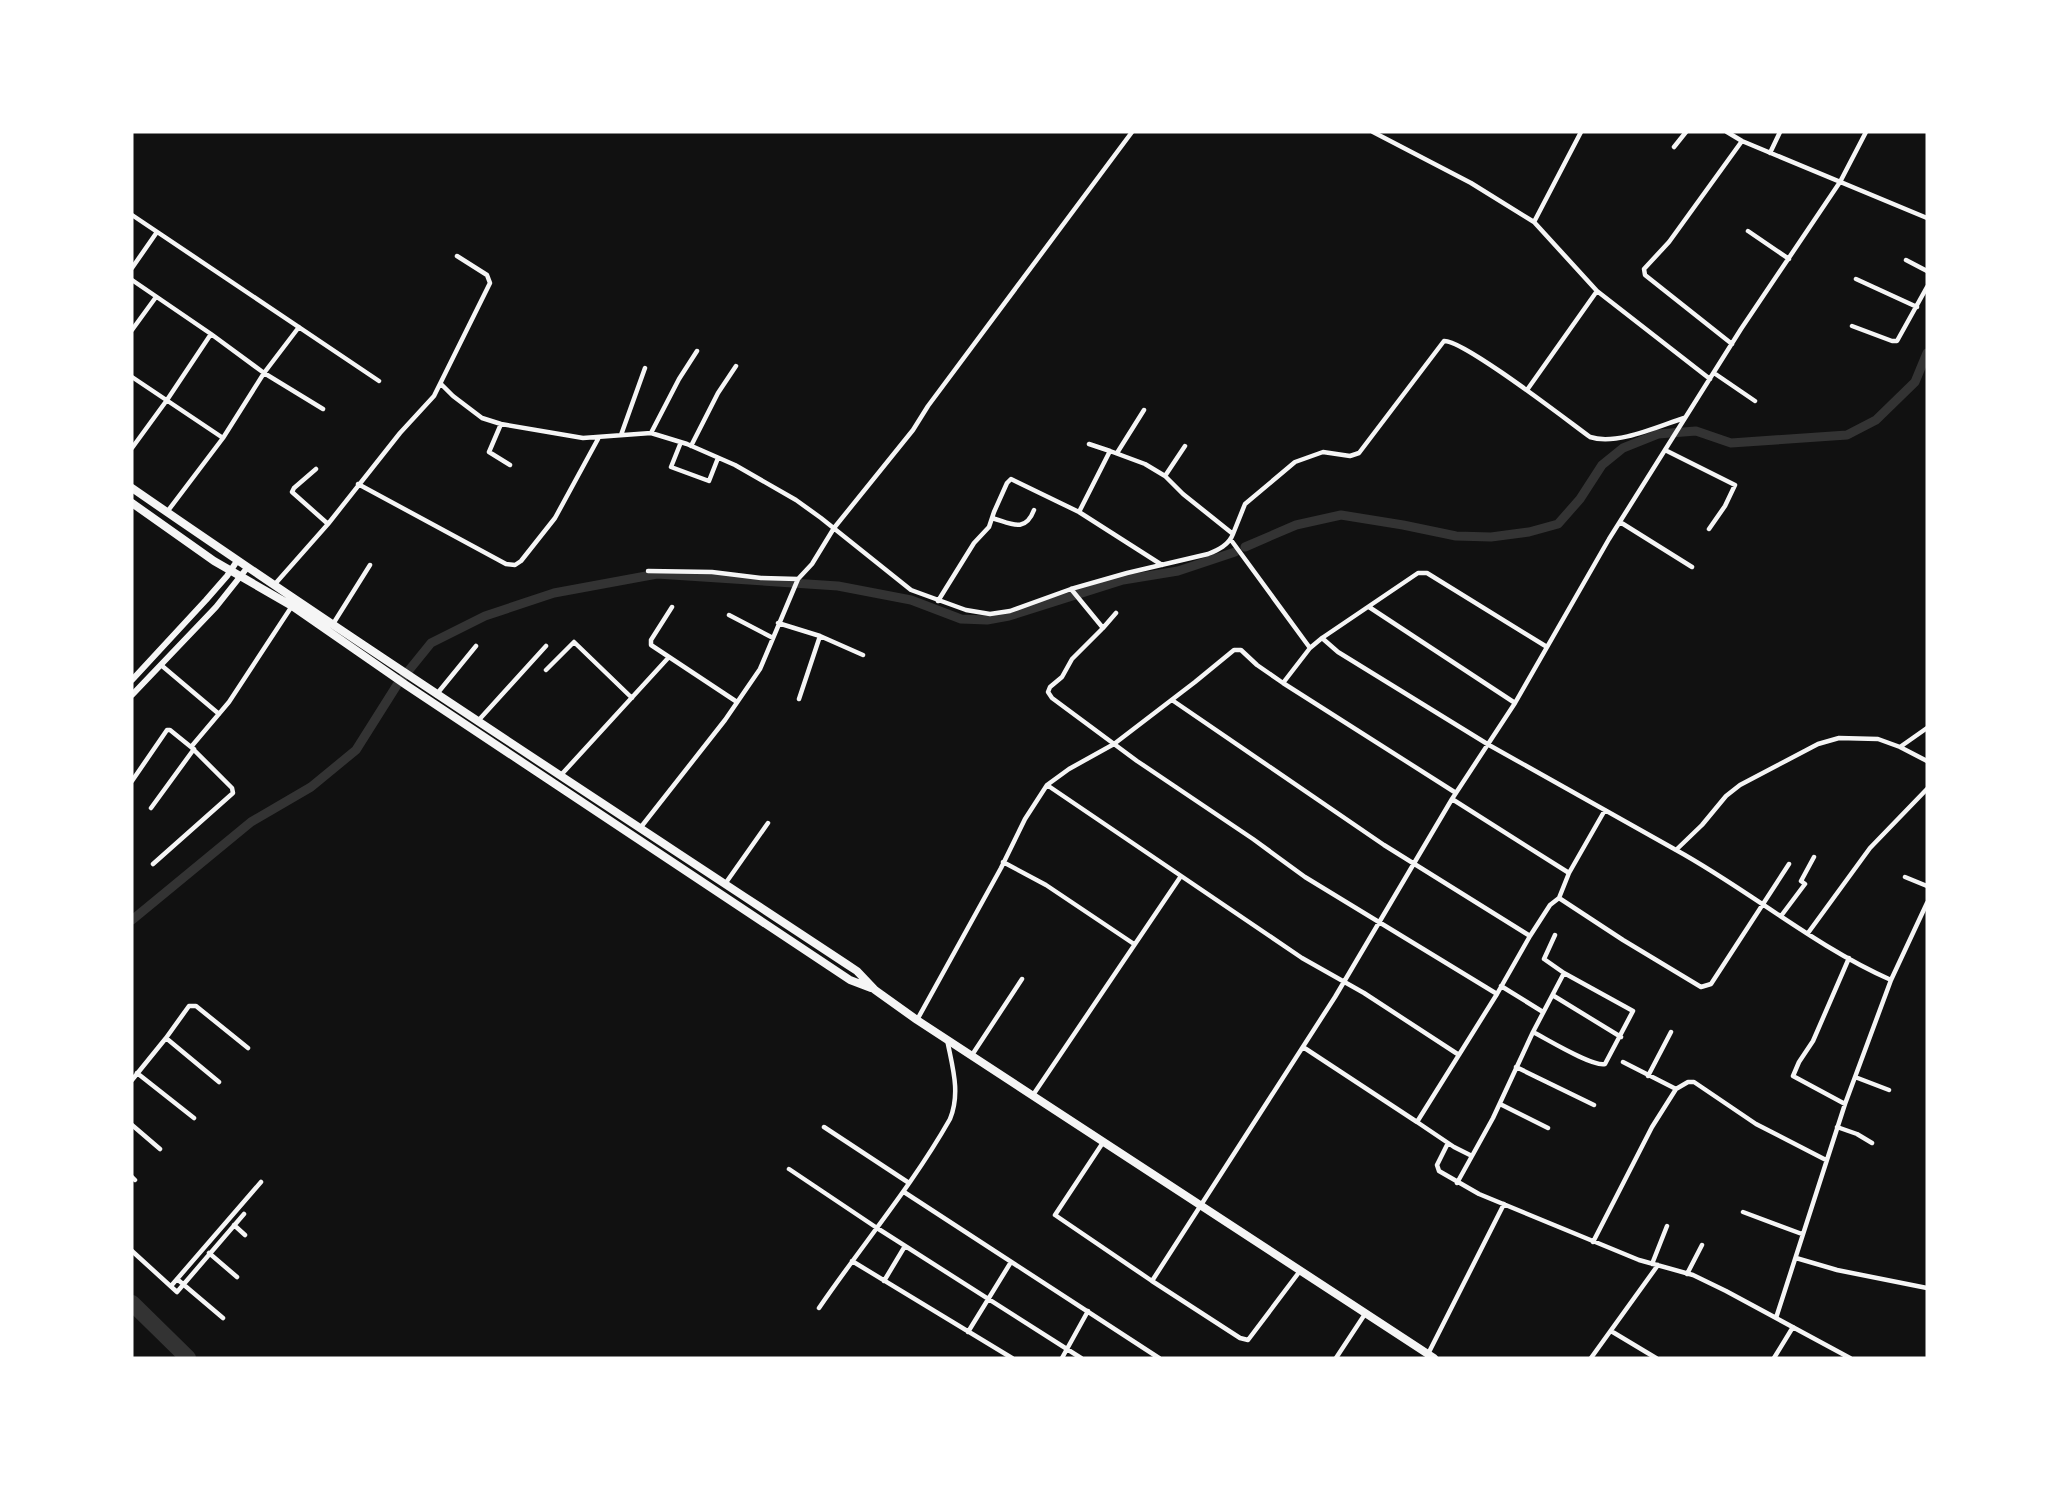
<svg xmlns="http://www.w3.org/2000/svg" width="2059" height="1490" viewBox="0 0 2059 1490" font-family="Bitter,serif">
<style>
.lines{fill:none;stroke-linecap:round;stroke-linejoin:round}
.canal{stroke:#333;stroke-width:9}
.river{stroke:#333;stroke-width:16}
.minor{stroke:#f5f5f5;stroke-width:4.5}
.secondary{stroke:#f5f5f5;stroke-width:6}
.trunk{stroke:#f5f5f5;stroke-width:8}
</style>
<rect width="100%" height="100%" fill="#111"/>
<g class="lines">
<!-- canal -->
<path class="canal" d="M1245 547 1296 525 1341 515 1403 525 1456 536 1491 537 1529 532 1558 524 1580 499 1602 465 1623 448 1658 434 1696 431 1731 443 1847 435 1876 420 1915 382 1927 353
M132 920 251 822 311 787 356 750 397 685 431 643 485 616 554 593 657 574 838 586 911 600 961 619 987 620 1009 616 1123 580 1178 571 1235 552"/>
<!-- river -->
<path class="river" d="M132 1303 188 1358"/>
<!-- minor -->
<path class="minor" d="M1373 132 1471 183 1534 222 1597 291 1710 379
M1727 132 1742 141 1927 218
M1674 147 1686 132
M1770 153 1780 132
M132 215 379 381
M1534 222 1581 132
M1748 231 1789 259
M1906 260 1927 271
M132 268 157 232
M1856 279 1917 307
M132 280 211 334 264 373 323 409
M1852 326 1892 341H1897L1927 287
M132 330 156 297
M1732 344 1645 275 1644 269 1669 242 1742 141
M1714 373 1755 401
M132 377 223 438
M441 384 453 396 482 418 501 424 583 438 651 433 687 444 735 465 796 500 821 518 911 590 966 610 990 614 1010 611 1071 589 1127 573 1208 554C1218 550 1229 545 1233 534L1183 494 1165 476 1145 464 1110 451
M1527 390 1597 291
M501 424 489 452 510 465
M651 433 679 379 697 351
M621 435 645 368
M681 442 671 467 709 481 718 458
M691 446 718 393 736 366
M132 448 167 400 211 334
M1665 450 1735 485 1725 506 1709 529
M1117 453 1144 410
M316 469 294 488 292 492 328 524
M1165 476 1185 446
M358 484 506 564 515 565 521 561 555 518 598 439
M167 512 223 438 264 373 299 327
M1079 512 1110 451 1089 444
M992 518C1010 523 1025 534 1034 510
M1620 522 1692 567
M1233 534 1245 504 1295 462 1323 452 1350 456 1359 453 1444 341C1464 340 1568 421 1590 437 1616 446 1659 426 1684 418
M1231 540 1310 648
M648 571 712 572 761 578 798 579
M275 584 328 524 400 433 434 396 490 283 487 275 457 256
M1071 589 1103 628 1072 659 1062 677 1050 687 1048 692 1052 698 1137 761 1253 839 1305 877 1497 994
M938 601 974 543 989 527 994 512 1007 483 1011 479 1079 512 1162 565
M672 607 651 640V645L737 702
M1369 607 1515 703
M729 615 773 638
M778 623 820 636 863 655
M333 624 370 565
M1103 628 1116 613
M1322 638 1338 652 1489 745 1676 850 1702 825 1726 796 1740 785 1818 744 1839 738 1878 739 1900 747 1927 728
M161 665 219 714
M546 670 574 642 632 698
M1283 683 1310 648 1322 638 1418 573H1427L1547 647
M436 695 476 646
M799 699 820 636
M1172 700 1384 845 1530 936
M477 722 546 646
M1900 747 1927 761
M561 775 669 657
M132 781 167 730H170L191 747
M1047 785 1302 958 1364 993 1459 1055
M1452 799 1569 873
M151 808 194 749
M641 827 725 720 760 669 798 579 812 564 834 528 913 430 928 406 1132 132
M1676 850C1749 890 1814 946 1891 980L1845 1104 1776 1318
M1003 862 1046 885 1134 944
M153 864 233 793 232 788 191 747 229 702 292 606
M1905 877 1927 886
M725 884 768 823
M1559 898 1623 940 1701 987 1711 984 1789 864
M1781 916 1805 884 1801 881 1814 857
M1808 933 1870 848 1927 789
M1564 973 1633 1011 1605 1064C1592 1067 1547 1039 1533 1032L1493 1118 1472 1156 1454 1147 1417 1122 1497 994 1530 936 1550 905 1559 898 1569 873 1605 810
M1891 980 1927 903
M1501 986 1543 1012
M1554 996 1621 1037
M917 1020 1001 868 1025 819 1047 785 1069 769 1114 744 1195 682 1234 650H1241L1257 665 1283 683 1456 793
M1533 1032 1564 973 1544 959 1555 935
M166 1038 189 1006H196L248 1048
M1303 1047 1417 1122
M972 1055 1022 979
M1623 1062 1676 1089 1688 1082H1694L1756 1124 1826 1160
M1516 1067 1594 1105
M137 1073 194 1118
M1648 1076 1671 1032
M1855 1077 1889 1090
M132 1080 166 1038 219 1082
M1033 1095 1181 876
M1500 1104 1548 1128
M1845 1104 1793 1076 1799 1062 1813 1041 1849 958
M132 1125 160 1149
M824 1127 909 1183
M1837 1127 1857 1134 1872 1143
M1104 1141 1055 1215 1152 1281 1335 997 1452 799 1515 703 1609 539 1741 329 1840 182 1866 132
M1448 1143 1437 1165 1439 1171 1479 1194 1639 1260 1693 1275 1726 1291 1850 1358
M789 1169 877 1228 1081 1358
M132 1177 135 1180
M1457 1183 1472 1156
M904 1192 1159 1358
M1743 1212 1802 1234
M234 1225 245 1235
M1593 1242 1652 1127 1676 1089
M132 1251 177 1292 244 1214
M209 1253 237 1277
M1796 1258 1837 1270 1927 1288
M852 1261 1012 1358
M1652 1264 1667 1226
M1687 1274 1702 1245
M177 1279 223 1318
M884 1281 905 1246
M1152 1281 1240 1338 1248 1340 1300 1271
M171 1286 261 1182
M819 1308C862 1245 912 1186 950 1119 961 1092 952 1066 947 1039
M1611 1331 1656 1358
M968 1332 1011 1262
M1428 1354 1504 1204
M1062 1358 1088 1311
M1336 1358 1365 1314
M1591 1358 1658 1265
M1774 1358 1793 1327"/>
<!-- secondary -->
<path class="secondary" d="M132 680 206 600 227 576 237 561
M132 695 216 607 247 568"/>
<!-- trunk -->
<path class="trunk" d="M132 488C371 653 615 811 857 971L875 990 917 1020 1434 1358
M132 503 214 561 292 606 406 685 850 980 871 988"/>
</g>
<!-- border -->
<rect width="2059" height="1490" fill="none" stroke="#ffffff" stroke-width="267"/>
</svg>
